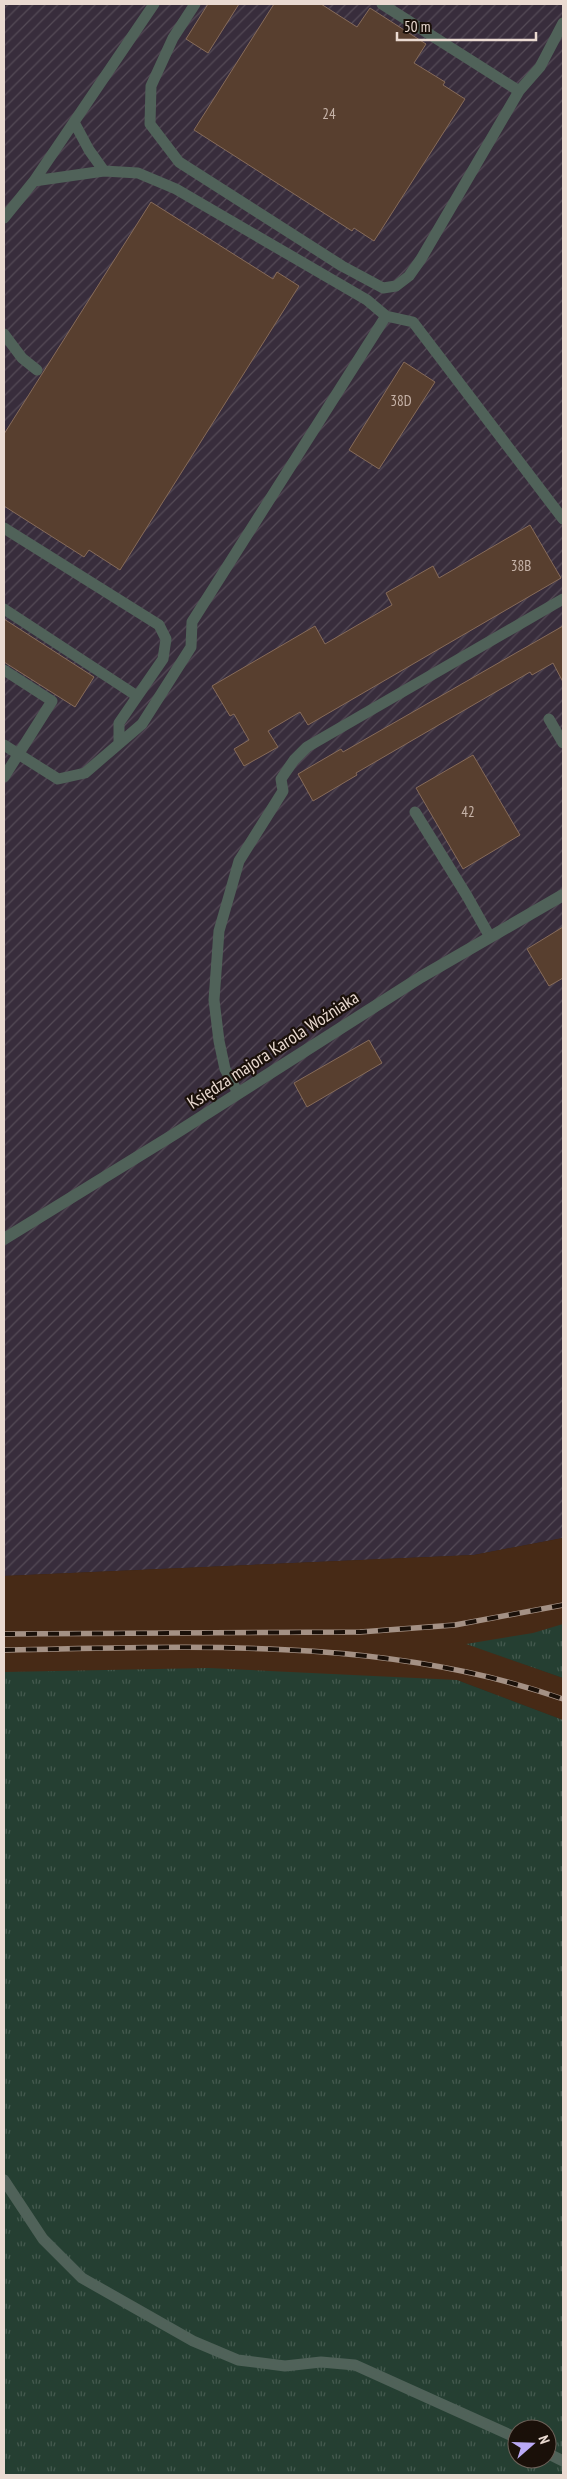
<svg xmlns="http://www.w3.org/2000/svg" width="567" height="2479" viewBox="0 0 567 2479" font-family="'PT Sans Narrow',sans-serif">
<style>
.industrial{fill:url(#industrial-furrows)}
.built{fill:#472a16}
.grass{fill:url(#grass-tufts);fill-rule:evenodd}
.building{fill:#583f2f;stroke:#866b5a}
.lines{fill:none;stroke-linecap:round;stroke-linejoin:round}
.service{stroke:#506259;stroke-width:11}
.minor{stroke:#506259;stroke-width:12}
.rail-casing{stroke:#a49185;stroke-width:5.5}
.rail{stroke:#1a1009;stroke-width:4;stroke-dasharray:11;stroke-linecap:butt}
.labels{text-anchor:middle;stroke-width:4.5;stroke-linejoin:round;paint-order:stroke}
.number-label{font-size:15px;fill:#c6b3a8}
.street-label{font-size:18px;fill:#eadad1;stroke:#1a1009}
</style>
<defs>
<pattern id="industrial-furrows" width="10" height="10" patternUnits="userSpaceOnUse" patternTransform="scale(1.25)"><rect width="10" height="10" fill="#382d3c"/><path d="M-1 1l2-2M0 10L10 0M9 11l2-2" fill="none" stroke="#554b57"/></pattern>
<pattern id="grass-tufts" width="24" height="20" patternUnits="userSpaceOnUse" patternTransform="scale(1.25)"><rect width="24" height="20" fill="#253f32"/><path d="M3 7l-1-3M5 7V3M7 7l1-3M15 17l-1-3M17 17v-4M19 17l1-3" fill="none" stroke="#455a4f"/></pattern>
</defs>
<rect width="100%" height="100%" fill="#3b2414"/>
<!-- industrial -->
<path class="industrial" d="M4 4H563V1538L474 1555 4 1576Z"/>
<!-- built -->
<path class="built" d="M563 1538V1632L467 1644 563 1678V1720L457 1680 4 1686V1576L474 1555Z"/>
<!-- grass -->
<path class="grass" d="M563 1624V1678L466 1644 533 1633Z
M208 1668 457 1680 563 1720V2475H4V1672ZM517 2429H547V2459H517Z"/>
<!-- building -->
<path class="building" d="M208 4H239L208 53 186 39Z
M274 4H321L357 27 370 8 426 44 414 63 445 82 443 85 465 99 374 241 354 228 352 231 194 130Z
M151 202 273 279 277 272 299 286 120 570 89 550 84 557 4 506V434Z
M404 362 435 382 379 469 349 450Z
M530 525 561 578 308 725 300 712 268 731 278 747 244 766 234 749 249 740 234 714 230 716 212 686 315 626 325 644 392 605 386 593 433 566 439 578Z
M4 619 94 677 75 707 4 662Z
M563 626V682L553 663 532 675 530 672 356 773 357 775 313 801 298 774 341 749 343 752Z
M473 755 520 835 463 869 416 788Z
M563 927V978L549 986 527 949Z
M369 1040 382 1063 307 1107 294 1083Z"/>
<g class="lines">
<!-- service -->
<path class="service" d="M195 4 173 38 151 86 150 124 179 162 342 266 383 288 396 286 409 276 421 259 519 91 540 67 563 23
M382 4 519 91
M74 122 89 150 104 171
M34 181 154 4
M4 218 34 181 104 171 138 173 176 189 367 300 386 316 413 322 563 519
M4 334 22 358 37 370
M4 528 159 625 166 639 163 659 119 723V743
M4 609 137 696
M4 670 52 701 4 777
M549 719 563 743
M4 745 58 779 85 773 142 724 191 647 192 622 386 316
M415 812 467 896 490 937
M238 1093 225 1069 219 1041 214 1000 219 931 239 861 283 791 281 779 294 760 307 747 563 599
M4 2180 43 2239 82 2278 193 2341 238 2360 285 2366 321 2362 355 2365 517 2438
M547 2453 563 2461"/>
<!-- minor -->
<path class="minor" d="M4 1239 173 1135 421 977 563 895"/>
<defs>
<path id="rail" d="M4 1634 360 1632 455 1625 563 1605
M4 1650C191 1647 384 1636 563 1699"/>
</defs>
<!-- rail casing -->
<use href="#rail" class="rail-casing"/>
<!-- rail -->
<use href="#rail" class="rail"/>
</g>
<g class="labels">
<!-- number labels -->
<g class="number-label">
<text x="329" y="119">24</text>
<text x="401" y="406">38D</text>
<text x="521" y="571">38B</text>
<text x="468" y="817">42</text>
</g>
<!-- street labels -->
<g class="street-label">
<text transform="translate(273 1050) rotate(-33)" y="6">Księdza majora Karola Woźniaka</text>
</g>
</g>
<!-- border -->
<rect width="567" height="2479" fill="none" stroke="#eadad1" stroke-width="10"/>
<!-- north arrow -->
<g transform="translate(532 2444) rotate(70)"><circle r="24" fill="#1a1009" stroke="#6d6159"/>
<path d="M0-4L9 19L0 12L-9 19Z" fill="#bbaaf6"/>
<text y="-8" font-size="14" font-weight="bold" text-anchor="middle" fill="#eadad1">N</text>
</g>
<!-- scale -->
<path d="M397 32v8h139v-8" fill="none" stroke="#eadad1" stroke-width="2.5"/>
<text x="404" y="32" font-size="15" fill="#eadad1" stroke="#1a1009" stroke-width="4" paint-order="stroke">50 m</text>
</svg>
